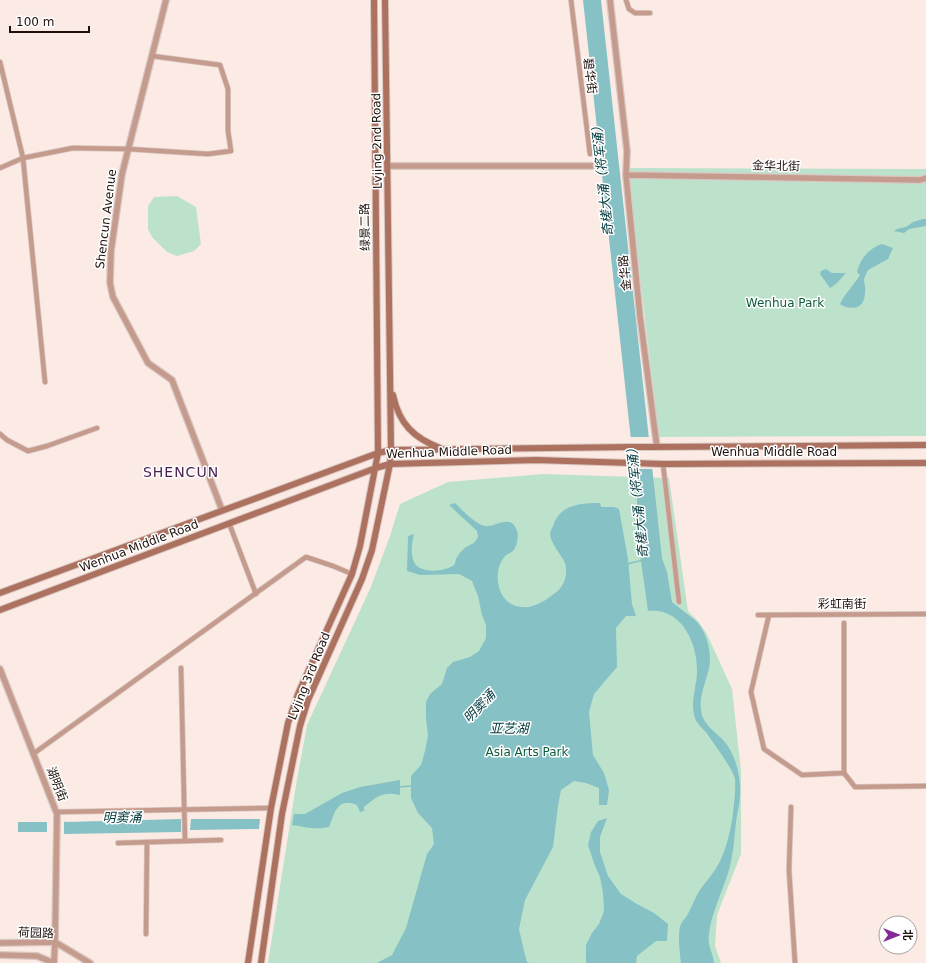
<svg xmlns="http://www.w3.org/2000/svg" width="926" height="963" viewBox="0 0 926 963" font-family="'DejaVu Sans','Noto Sans SC',sans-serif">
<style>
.green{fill:#bde2cc}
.water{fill:#86c1c5}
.pier{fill:#fcebe5}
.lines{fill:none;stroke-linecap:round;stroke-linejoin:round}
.stream{stroke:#86c1c5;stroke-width:1.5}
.minor-casing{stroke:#d8c8c2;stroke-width:6}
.tertiary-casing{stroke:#d8c8c2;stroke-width:8}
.secondary-casing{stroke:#d8c8c2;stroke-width:8}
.minor{stroke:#c59b8e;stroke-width:4.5}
.tertiary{stroke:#c59b8e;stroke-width:5.5}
.secondary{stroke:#ad7160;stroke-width:6}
.secondary-bridge-casing{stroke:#d8c8c2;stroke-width:8;stroke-linecap:butt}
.secondary-bridge{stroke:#ad7160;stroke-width:6}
.labels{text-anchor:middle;stroke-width:3;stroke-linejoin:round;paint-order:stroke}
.street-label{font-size:12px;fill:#1e110c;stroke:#fff}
.park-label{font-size:12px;fill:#0d5b3a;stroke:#fff}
.water-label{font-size:13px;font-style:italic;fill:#003a3e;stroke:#fff}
.quarter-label{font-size:14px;letter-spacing:1px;fill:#481d51;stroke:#fff}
</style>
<rect width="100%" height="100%" fill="#fcebe5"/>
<!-- green -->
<path class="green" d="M627 168 926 169V436L659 437Z
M177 196 196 207 201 244 194 251 177 256 167 252 152 237 148 229V206L154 197Z
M543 474 669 478 688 611 698 621 707 634 732 689 741 771V854L717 915 715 946 721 963H268L296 785 307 725 370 589 390 536 400 504 448 482Z"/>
<!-- water -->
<path class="water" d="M583 0H601L662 558 667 572 672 602C680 609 690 615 698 623 708 635 713 657 708 672 705 684 699 697 701 710 702 724 715 731 724 741 736 755 741 777 740 795 740 804 737 813 736 822 734 841 733 861 726 879 720 897 711 915 709 934 707 946 713 952 714 963H681C680 954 677 932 681 924 682 921 685 919 686 917 691 910 693 902 697 895 703 884 712 876 718 865 726 851 731 829 733 813 734 804 736 788 735 779 733 769 714 744 708 735 704 729 697 725 695 718 690 703 696 689 697 673 698 644 682 607 648 611L634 511 637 505V495Z
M923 219H926V226L909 229 904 233 894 231 897 229 906 227 913 222Z
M882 244 893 248 888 259 868 270C867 272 865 276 864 279 864 283 866 288 865 292 865 308 854 311 841 305L840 304C845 293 854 285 860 275L857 272C860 259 869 248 882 244Z
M826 269 832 273H846L836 284 830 288 820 274 821 271Z
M455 503C461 509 477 526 486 526 496 527 511 513 517 531 519 537 517 546 513 551 511 553 507 554 505 556 496 567 496 581 501 593 505 601 513 607 522 607 533 608 541 603 550 597 553 594 559 591 561 587 566 581 568 568 564 561 560 553 551 544 550 534 550 532 552 528 553 526 560 504 581 503 600 503L601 507H614L619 509 628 559 632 604 636 616H626L616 628 617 667 594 694 589 712 593 755 604 773 609 790 607 805H599V788L586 783 574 781 561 790 558 806 553 847 525 900 519 929 524 951 527 962 529 963H377L392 955 406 928 427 854 434 844 432 828 418 813 411 798V776L421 765 425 751 428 736 426 718V702L430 694 442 684 447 668 453 662 470 657 479 651 486 638V625L482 615 478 596 472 581 459 574 420 575 407 571 408 536 414 534C412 542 410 554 414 562 419 574 445 572 454 565 456 562 455 563 456 559 460 551 466 546 474 543L478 537 477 531 449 505Z
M400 780V795C383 791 377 796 364 807V811L360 812 357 805C337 797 335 813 329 827 316 830 305 827 292 825L294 814H305L342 793 360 787Z
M607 818 600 837V852L608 876 621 894 637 904 654 913 668 924 667 941H656L637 956 636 963H586V945L592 933 599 924 604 911 603 893 600 877 595 866 588 845 591 832 598 821Z
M181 819V832L64 834V821L65 822Z
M191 819H260L259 829 190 830Z
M18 822H47V832H18Z"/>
<!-- pier -->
<path class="pier" d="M630 437H650L654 469H633Z"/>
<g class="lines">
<!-- stream -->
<path class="stream" d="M627 564 643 560
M398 787 412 786"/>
<defs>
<path id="minor" d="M571 0 590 154
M626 0 629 9 635 13H650
M0 62 23 158 45 382
M0 168 23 158 73 148 128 149 208 154 231 151 228 131V89L220 65 152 56
M0 434 7 440 28 451 47 446 97 428
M663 464 679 602
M229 523 256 594
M758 615 926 614
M769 615 751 692 764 749 802 775 844 773 855 787 926 786
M181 668 185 841
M33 754 306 557 333 566 352 574
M844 773V623
M791 807 789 870 795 963
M56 812 271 808
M118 843 221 840
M146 934 147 842"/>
<path id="tertiary" d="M166 0 122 174 111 251 110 283 113 297 148 363 172 380 222 510
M610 0 627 151 626 175 640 316 657 447
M388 166H592
M626 175 920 180 926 178
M0 669 57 814 55 942 54 963 37 956 0 955
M0 943 55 942 90 963"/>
<path id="secondary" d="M393 395C399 424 414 438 440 448
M651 447 926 445
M0 593 378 453 391 450 631 447
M0 610 376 468 390 464 536 460 663 464 926 463
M248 963 271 808 288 723 298 694 352 574 360 546 378 453 374 0
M261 963 282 814 300 726 308 700 362 579 372 550 390 464 391 450 385 0"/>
</defs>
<!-- minor casing -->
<use href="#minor" class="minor-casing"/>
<!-- tertiary casing -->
<use href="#tertiary" class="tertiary-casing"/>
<!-- secondary casing -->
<use href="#secondary" class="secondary-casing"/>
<!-- minor -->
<use href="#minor" class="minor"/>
<!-- tertiary -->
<use href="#tertiary" class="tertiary"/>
<!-- secondary -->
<use href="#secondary" class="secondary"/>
<defs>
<path id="secondary-bridge" d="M631 447H651"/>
</defs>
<!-- secondary-bridge casing -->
<use href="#secondary-bridge" class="secondary-bridge-casing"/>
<!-- secondary-bridge -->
<use href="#secondary-bridge" class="secondary-bridge"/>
</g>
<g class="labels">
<!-- street labels -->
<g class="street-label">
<text transform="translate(590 76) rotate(83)" y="4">碧华街</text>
<text transform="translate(377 141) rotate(-91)" y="4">Lvjing 2nd Road</text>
<text transform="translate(776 166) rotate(1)" y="4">金华北街</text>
<text transform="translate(106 219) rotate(-83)" y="4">Shencun Avenue</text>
<text transform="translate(365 227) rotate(-91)" y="4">绿景二路</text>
<text transform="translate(625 273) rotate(-96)" y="4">金华路</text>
<text transform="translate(449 452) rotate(-2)" y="4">Wenhua Middle Road</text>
<text x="774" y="456">Wenhua Middle Road</text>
<text transform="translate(139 546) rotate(-21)" y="4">Wenhua Middle Road</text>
<text x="842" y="608">彩虹南街</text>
<text transform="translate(309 676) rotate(-68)" y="4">Lvjing 3rd Road</text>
<text transform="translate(57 784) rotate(69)" y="4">湖明街</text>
<text transform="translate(36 933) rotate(2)" y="4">荷园路</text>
</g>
<!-- park labels -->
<g class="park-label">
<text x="785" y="307">Wenhua Park</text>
<text x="527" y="756">Asia Arts Park</text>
</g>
<!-- water labels -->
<g class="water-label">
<text transform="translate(602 178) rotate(-96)" y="5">奇槎大涌（将军涌）</text>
<text transform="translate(637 500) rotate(-96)" y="5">奇槎大涌（将军涌）</text>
<text transform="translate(479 706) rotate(-46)" y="5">明窦涌</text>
<text x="509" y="733">亚艺湖</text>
<text transform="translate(122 817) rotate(-1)" y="5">明窦涌</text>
</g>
<!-- quarter labels -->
<g class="quarter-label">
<text x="181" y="477">SHENCUN</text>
</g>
</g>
<!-- north arrow -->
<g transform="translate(898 935) rotate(90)"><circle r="19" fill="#ffffff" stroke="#a5a09e"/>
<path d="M0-3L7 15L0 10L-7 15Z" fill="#842995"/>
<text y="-6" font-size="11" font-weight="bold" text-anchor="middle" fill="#1e110c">北</text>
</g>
<!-- scale -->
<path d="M10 26v6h79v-6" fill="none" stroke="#1e110c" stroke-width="2"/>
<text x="16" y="26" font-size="12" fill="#1e110c" stroke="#ffffff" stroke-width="3" paint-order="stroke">100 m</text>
</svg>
